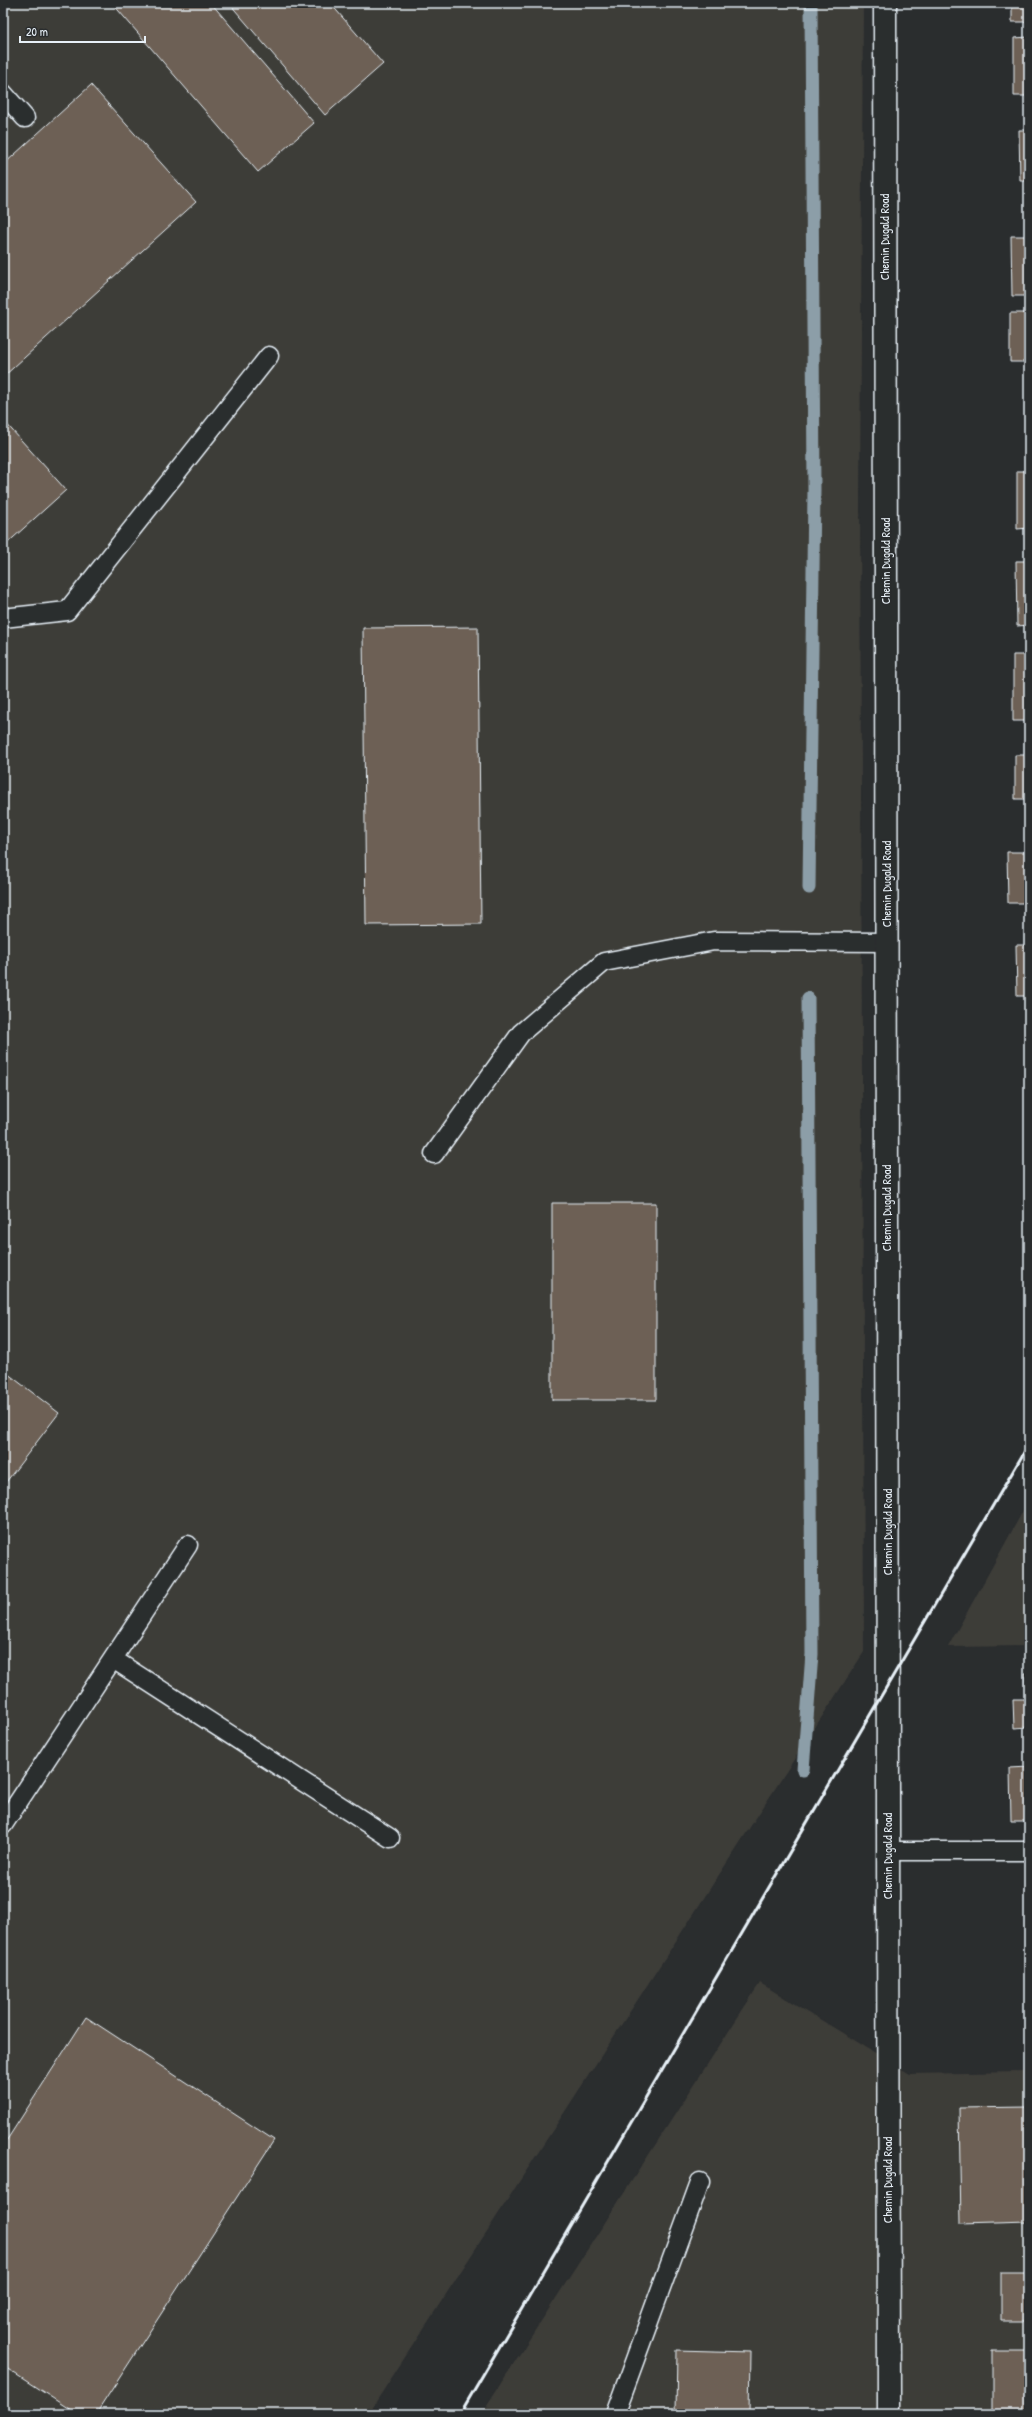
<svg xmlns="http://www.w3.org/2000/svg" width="1032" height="2417" viewBox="0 0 1032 2417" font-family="'Patrick Hand',sans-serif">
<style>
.built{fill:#3e3d39}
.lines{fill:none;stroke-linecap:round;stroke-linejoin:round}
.stream{stroke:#8c9ea8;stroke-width:13}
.building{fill:#6d6154;stroke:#e8f1f8}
.lane-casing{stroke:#e8f1f8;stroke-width:21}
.secondary-casing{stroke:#e8f1f8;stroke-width:25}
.lane{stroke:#2a2d2e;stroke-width:18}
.secondary{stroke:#2a2d2e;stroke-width:22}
.rail{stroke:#e8f1f8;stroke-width:3}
.labels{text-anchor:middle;stroke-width:3.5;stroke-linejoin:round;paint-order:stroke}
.street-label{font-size:12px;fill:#e8f1f8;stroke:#2a2d2e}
</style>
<rect width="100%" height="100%" fill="#2a2d2e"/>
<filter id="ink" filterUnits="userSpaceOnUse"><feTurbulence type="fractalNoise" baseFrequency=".025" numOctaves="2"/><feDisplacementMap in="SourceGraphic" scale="8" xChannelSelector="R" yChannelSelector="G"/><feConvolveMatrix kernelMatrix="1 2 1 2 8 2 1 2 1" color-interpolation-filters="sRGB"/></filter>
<g filter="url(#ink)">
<!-- built -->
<path class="built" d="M3 3H863L860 499 864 1652 368 2414H3Z
M1029 1500V1646L948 1647Z
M760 1983 910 2074 1029 2072V2414H481Z"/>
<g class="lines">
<!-- stream -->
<path class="stream" d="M809 888 814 490 811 3
M803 1770 812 1654 808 998"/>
</g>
<!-- building -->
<path class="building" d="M112 3H211L314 123 258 172Z
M229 3H330L383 64 325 115Z
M1012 3H1029V22H1012Z
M1029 37V96H1014V38Z
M91 85 196 202 3 377V165Z
M1019 130H1029V181H1020Z
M1011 236H1029V296H1012Z
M1010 313H1029V362H1010Z
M3 420 66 490 3 547Z
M1017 471H1029V528L1017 529Z
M1016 561H1029V625L1017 626Z
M478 627 481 924 366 925 363 628Z
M1013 655H1029V721H1013Z
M1015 755H1029V799H1015Z
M1007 852H1029V903H1008Z
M1016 945H1029V996H1017Z
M1026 1011H1029V1038H1026Z
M552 1203H656V1400H552Z
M3 1370 59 1413 3 1486Z
M1025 1673H1029V1727L1014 1728 1013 1699H1026Z
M1029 1767V1821H1011L1010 1768Z
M86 2017 274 2140 96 2414H77L3 2366V2146Z
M1029 2107V2222L961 2224 959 2108Z
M1001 2273H1029V2320H1001Z
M677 2350 750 2352 749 2414H676Z
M992 2351H1029V2414H992Z"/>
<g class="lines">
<defs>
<path id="lane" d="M3 93 25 118
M3 618 67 611 269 356
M434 1154 521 1033 604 962 714 941 887 942
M113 1659 390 1838
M3 1825 188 1545
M888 1851H1029
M615 2414 700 2182"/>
<path id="secondary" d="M885 3 889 2414"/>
</defs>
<!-- lane casing -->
<use href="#lane" class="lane-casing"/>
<!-- secondary casing -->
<use href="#secondary" class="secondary-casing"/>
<!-- lane -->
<use href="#lane" class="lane"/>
<!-- secondary -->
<use href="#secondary" class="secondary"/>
<!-- rail -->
<path class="rail" d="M460 2414 1029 1444"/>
</g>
</g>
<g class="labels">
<!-- street labels -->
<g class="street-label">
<text transform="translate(885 237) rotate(-90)" y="4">Chemin Dugald Road</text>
<text transform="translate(886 561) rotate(-90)" y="4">Chemin Dugald Road</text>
<text transform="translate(887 884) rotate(-90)" y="4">Chemin Dugald Road</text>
<text transform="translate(887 1208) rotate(-90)" y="4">Chemin Dugald Road</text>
<text transform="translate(888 1532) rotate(-90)" y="4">Chemin Dugald Road</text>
<text transform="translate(888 1856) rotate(-90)" y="4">Chemin Dugald Road</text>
<text transform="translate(888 2180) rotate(-90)" y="4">Chemin Dugald Road</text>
</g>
</g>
<!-- margin -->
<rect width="1032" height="2417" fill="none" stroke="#2a2d2e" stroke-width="16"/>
<rect x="8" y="8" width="1016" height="2401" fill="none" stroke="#e8f1f8" stroke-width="1.5" filter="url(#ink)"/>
<!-- scale -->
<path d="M20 36v6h125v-6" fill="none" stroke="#e8f1f8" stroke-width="2"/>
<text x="26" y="36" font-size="12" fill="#e8f1f8" stroke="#2a2d2e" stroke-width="3" paint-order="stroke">20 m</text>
</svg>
